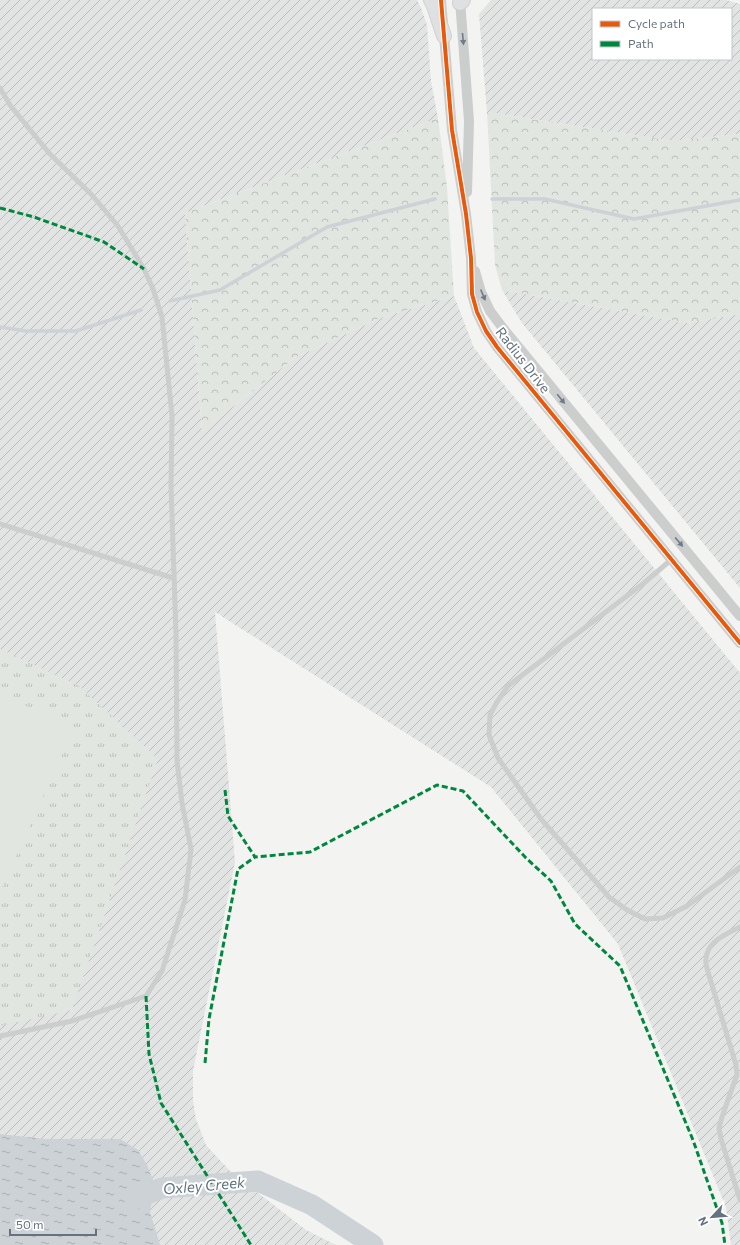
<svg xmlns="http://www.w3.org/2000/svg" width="740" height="1245" viewBox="0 0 740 1245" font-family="Commissioner,sans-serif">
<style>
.industrial{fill:url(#industrial-furrows);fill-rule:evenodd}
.grass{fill:url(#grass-tufts)}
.forest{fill:url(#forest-crowns)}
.pitch{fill:#e2e6e0}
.water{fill:url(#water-ripples)}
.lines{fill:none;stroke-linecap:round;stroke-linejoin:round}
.stream{stroke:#ccd2d5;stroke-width:3.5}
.river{stroke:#ccd2d5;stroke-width:21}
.secondary-casing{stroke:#cfd0d0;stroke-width:16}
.lane{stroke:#cccdcd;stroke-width:5}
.street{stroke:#cccdcd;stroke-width:10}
.secondary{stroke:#dfe0e1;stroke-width:14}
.quiet{stroke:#00873e;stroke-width:3;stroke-dasharray:6 3;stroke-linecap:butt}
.cycleway-casing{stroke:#fff;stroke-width:6}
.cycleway{stroke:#e8590c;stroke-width:4}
.oneway{fill:#6f7b88}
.labels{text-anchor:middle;stroke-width:4;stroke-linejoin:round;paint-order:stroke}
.street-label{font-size:14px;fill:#657280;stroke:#fff}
.water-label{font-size:15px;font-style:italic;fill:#60737e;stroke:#fff}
</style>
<defs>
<pattern id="industrial-furrows" width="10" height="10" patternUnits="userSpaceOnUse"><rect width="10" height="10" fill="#e2e3e3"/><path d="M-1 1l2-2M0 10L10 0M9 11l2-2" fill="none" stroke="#bbbcbd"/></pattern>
<pattern id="grass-tufts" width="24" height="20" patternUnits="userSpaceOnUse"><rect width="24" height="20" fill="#e2e6e0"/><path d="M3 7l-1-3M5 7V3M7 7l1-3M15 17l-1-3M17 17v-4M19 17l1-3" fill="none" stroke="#bbbfbb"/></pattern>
<pattern id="forest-crowns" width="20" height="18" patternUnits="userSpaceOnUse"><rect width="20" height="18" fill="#e2e6e0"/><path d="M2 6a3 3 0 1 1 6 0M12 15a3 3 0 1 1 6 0" fill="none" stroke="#bbbfbb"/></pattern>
<pattern id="water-ripples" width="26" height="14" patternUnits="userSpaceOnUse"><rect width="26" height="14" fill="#ccd2d5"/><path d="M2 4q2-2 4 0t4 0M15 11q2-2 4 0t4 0" fill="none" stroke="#a9afb2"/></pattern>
</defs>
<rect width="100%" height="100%" fill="#f3f3f2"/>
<!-- industrial -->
<path class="industrial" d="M0 0H417L421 8 427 25 431 81 438 118 185 213 202 431 296 357 380 318 454 296 474 348 740 673V1245H731L726 1207 618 944 491 787 215 612 235 862 193 1071V1101L196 1119 206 1145 230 1171 306 1230 336 1245H0Z
M491 0H726L740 4V134L672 141 487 112 479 14ZM593 9H731V59H593Z
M502 290 687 323 740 314V588L522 323Z"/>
<!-- grass -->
<path class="grass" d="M0 649 79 686 158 759 72 1010 0 1026Z"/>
<!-- forest -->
<path class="forest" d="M487 112 672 141 740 134V314L687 323 502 290 495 265Z
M438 118 447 187 454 296 380 318 296 357 202 431 185 213Z"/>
<!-- pitch -->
<path class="pitch" d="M0 694 74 728 0 892Z"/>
<!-- water -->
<path class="water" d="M0 1134 45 1139H120L138 1150 147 1165 155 1185 162 1188 152 1200 150 1212 160 1245H0Z"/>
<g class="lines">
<!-- stream -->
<path class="stream" d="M492 199H545L634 219 740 200
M170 301 220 290 327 227 435 199
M0 327 26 331H76L141 310"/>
<!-- river -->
<path class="river" d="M135 1199 162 1188 258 1181 312 1205 373 1245"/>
<defs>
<path id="secondary" d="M431 0 434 6 444 36
M460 3 463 0"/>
</defs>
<!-- secondary casing -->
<use href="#secondary" class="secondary-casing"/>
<!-- lane -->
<path class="lane" d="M0 88 10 105 49 153 91 194 118 226 144 269 153 289 162 317 172 416 171 486 176 634 177 761 182 803 191 849 185 900 162 971 146 996 72 1021 0 1036
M0 524 173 578
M672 559 644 583 508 686 497 702 490 715 489 735 498 758 541 819 609 897 627 910 645 919 663 918 687 906 740 867
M740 927C727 934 707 941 706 959 705 963 707 968 708 972L736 1065 737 1075 734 1083 722 1117 719 1128 721 1139 740 1200"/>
<!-- street -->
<path class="street" d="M441 0 452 130 466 214 471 258 472 294 477 312 486 331 497 347 740 643
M460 0 469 121 467 192
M475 271 481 292 490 311 502 327 740 616"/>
<!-- secondary -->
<use href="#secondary" class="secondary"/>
<!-- quiet -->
<path class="quiet" d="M0 208 34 217 104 242 144 269
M225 790 228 816 255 857 310 852 437 785 463 791 526 858 551 881 575 924 620 966 693 1140 722 1223 725 1245
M146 996 149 1054 161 1103 251 1245
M205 1063 209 1019 238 869 255 857"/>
<defs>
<path id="cycleway" d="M441 0 452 130 466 214 471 258 472 294 477 312 486 331 497 347 740 643"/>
</defs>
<!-- cycleway casing -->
<use href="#cycleway" class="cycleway-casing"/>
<!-- cycleway -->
<use href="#cycleway" class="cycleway"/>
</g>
<!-- one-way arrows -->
<defs><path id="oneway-solid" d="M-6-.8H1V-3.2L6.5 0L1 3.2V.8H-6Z"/></defs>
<g class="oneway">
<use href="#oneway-solid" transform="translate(463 39) rotate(85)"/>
<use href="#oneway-solid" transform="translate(483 295) rotate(67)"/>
<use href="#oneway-solid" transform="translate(561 399) rotate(51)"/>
<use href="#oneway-solid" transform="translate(679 542) rotate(50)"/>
</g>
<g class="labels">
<!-- street labels -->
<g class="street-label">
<text transform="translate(523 360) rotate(52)" y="5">Radius Drive</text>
</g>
<!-- water labels -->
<g class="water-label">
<text transform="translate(204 1186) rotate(-5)" y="5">Oxley Creek</text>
</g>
</g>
<!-- legend -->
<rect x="592" y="8" width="140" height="52" fill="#ffffff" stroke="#c1c7cc"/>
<rect x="600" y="21" width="20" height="6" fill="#e8590c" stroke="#c1c7cc"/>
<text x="628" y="28" font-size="12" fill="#657280">Cycle path</text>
<rect x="600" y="41" width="20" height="6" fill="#00873e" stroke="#c1c7cc"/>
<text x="628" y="48" font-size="12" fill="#657280">Path</text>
<!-- north arrow -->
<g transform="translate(712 1217) rotate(244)" stroke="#ffffff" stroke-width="3" paint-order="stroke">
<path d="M0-3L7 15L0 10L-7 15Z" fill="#657280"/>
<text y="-6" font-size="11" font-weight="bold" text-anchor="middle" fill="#657280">N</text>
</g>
<!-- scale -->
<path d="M10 1229v6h86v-6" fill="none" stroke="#657280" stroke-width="2"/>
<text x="16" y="1229" font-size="12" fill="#657280" stroke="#ffffff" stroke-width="3" paint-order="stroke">50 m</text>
</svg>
